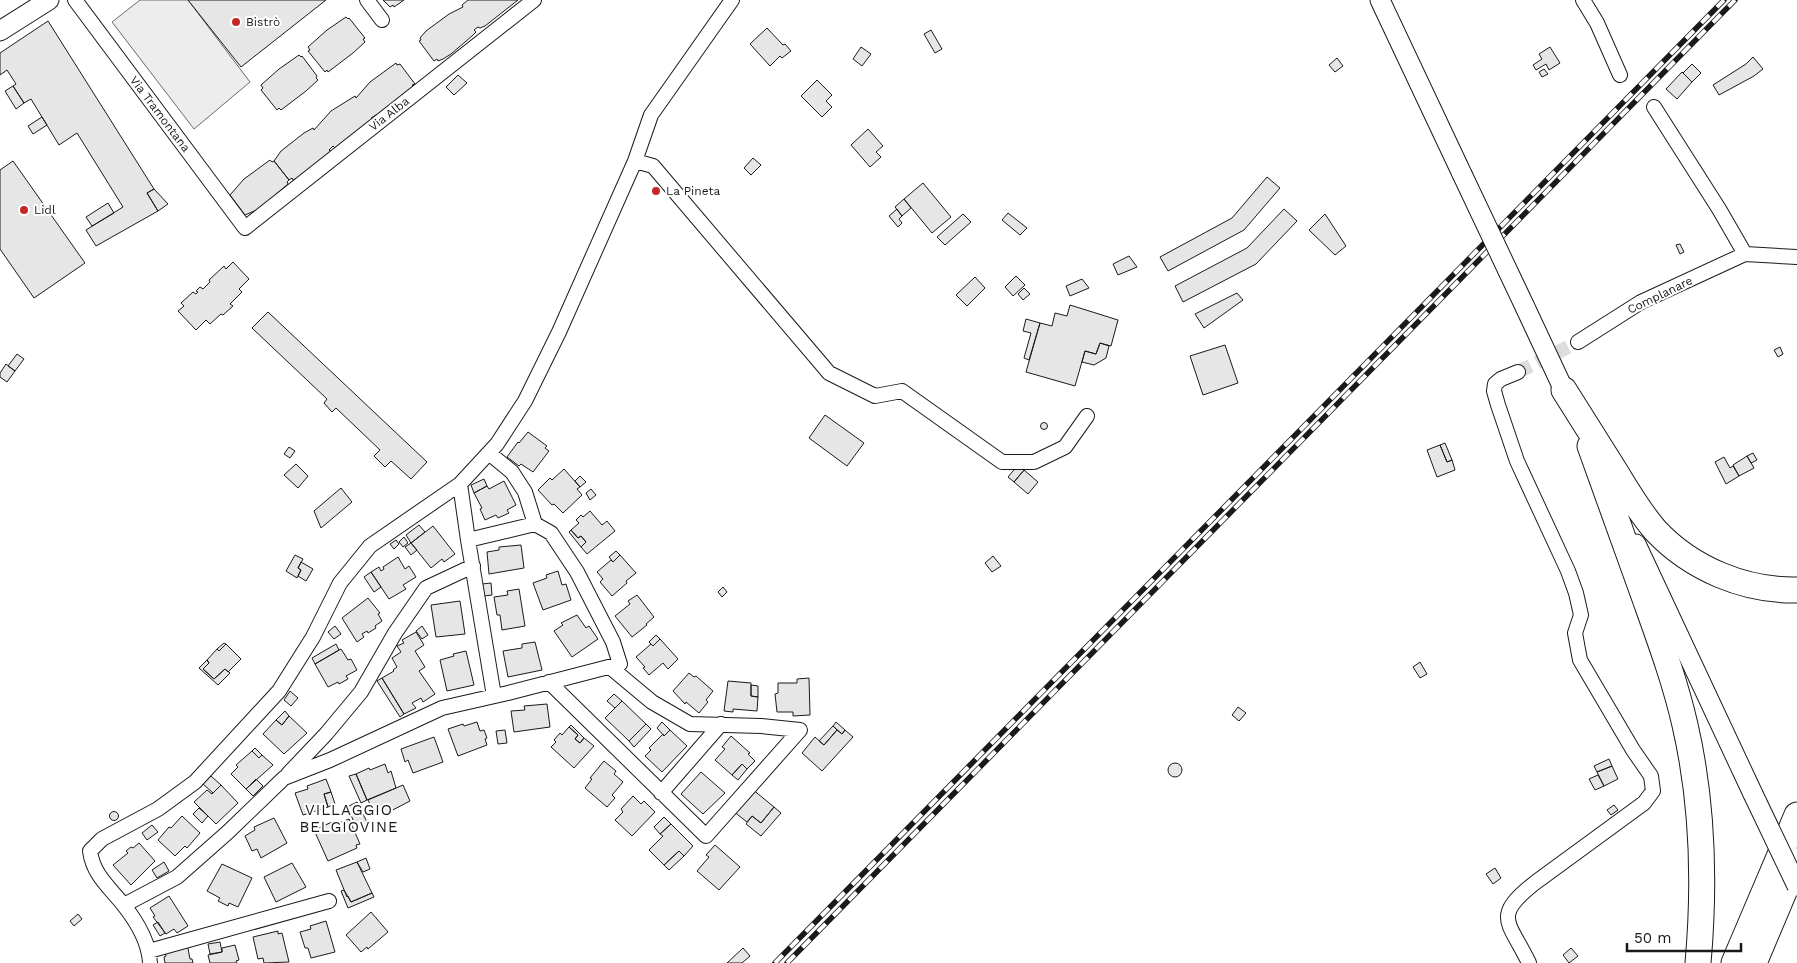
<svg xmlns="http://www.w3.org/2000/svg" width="1797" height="963" viewBox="0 0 1797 963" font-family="'Work Sans',sans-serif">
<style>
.parking{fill:#ededed;stroke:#6a6a6a}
.building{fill:#e6e6e6;stroke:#1a1a1a}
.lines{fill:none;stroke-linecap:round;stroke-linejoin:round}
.street-tunnel{stroke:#ddd;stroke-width:14;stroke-dasharray:14 7;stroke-linecap:butt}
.street-casing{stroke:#1a1a1a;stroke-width:16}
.secondary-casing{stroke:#1a1a1a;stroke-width:21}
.highway-casing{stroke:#1a1a1a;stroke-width:27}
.street{stroke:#fff;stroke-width:14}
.secondary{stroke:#fff;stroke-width:19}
.highway{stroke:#fff;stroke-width:25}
.rail-casing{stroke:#1a1a1a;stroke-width:5.5}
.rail{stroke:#fff;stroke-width:4;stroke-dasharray:11;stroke-linecap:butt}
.secondary-bridge-casing{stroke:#1a1a1a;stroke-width:21;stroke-linecap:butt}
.secondary-bridge{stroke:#fff;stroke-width:19}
.poi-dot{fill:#c62828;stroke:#fff;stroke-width:2}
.labels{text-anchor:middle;stroke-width:4;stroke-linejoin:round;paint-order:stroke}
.poi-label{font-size:12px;fill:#1a1a1a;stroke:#fff;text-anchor:start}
.street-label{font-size:12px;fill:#1a1a1a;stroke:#fff}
.quarter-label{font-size:15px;letter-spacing:1px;fill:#1a1a1a;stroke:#fff}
</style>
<rect width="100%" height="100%" fill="#fff"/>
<!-- parking -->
<path class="parking" d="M140 0H188L250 82 194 129 112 22Z"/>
<!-- building -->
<path class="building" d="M188 0H326L241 67Z
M383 0H404L394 7 393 5 390 7Z
M468 0H518L485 26 480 28 478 27 474 30 476 32 472 36 451 54 443 59 438 61 437 59 434 61 419 41 421 40 420 38 426 31 449 14 463 7 462 5Z
M346 17 348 19 349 18 365 38 363 39 365 42 353 53 328 72 327 70 325 72 308 51 310 50 308 47 327 30Z
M48 21 154 189 147 193 158 211 96 246 86 230 123 207 77 133 59 145 31 99 24 103 13 86 16 84 7 70 0 75V53Z
M767 28 783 45 785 44 791 51 782 58 780 56 770 66 750 44Z
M931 30 942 49 935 53 924 34Z
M861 47 871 54 862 66 853 59Z
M1550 47 1560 63 1549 70 1546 64 1536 70 1533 65 1542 59 1539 54Z
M299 55 301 57 302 56 317 76 316 78 318 80 306 91 281 110 279 108 277 110 261 90 263 88 261 85 279 69Z
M1753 57 1763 69 1754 76 1719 95 1713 85 1746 64Z
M1337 58 1343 66 1335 72 1329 65Z
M396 63 397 65 400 64 415 84 412 85 414 87 377 116 376 115 371 118 373 120 340 146 335 148 333 146 329 150 331 152 327 156 298 178 293 180 292 178 289 180 274 161 281 151 304 133 313 128 314 130 331 111 355 96 356 98 370 82Z
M1692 64 1701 73 1692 82 1683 73Z
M1544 69 1548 74 1542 77 1539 72Z
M1682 72 1692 82 1677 99 1666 89Z
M458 75 467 83 454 95 446 87Z
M817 80 832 95 826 101 832 107 822 117 801 96Z
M13 86 24 103 16 109 5 91Z
M42 117 47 125 33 134 28 126Z
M868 129 883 146 876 152 881 157 870 167 851 145Z
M753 158 761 165 751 175 744 168Z
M270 160 272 162 274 161 289 180 287 182 288 184 259 209 245 215 230 195 244 179Z
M13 161 85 263 34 298 0 249V170Z
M1267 177 1280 188 1244 230 1168 271 1160 257 1232 218Z
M923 183 951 217 932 233 904 199Z
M154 189 168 204 158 211 147 193Z
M904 199 911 208 902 216 895 207Z
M108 203 114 213 92 226 86 217Z
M897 209 902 216 899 219 902 223 898 227 889 216Z
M1284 209 1297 221 1256 264 1183 302 1175 286 1247 248Z
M1008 213 1027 228 1020 235 1002 220Z
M963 214 971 222 945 245 937 237Z
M1325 214 1346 246 1335 255 1309 230Z
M1680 244 1684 252 1680 254 1676 245Z
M1129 256 1137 267 1118 275 1113 264Z
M233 262 249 279 239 289 242 292 230 304 233 306 223 315 221 314 210 324 206 320 196 330 178 311 184 306 181 303 193 292 196 294 198 292 196 291 200 287 203 289 210 282 209 280 224 266 226 269Z
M1016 276 1025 285 1013 296 1005 287Z
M975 277 985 288 967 306 956 295Z
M1082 279 1089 288 1070 296 1066 286Z
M1024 288 1030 294 1023 300 1018 294Z
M1237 293 1243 300 1204 328 1195 314Z
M1070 305 1118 320 1111 346 1100 343 1096 354 1085 351 1075 386 1026 372 1040 323 1052 326 1055 313 1067 316Z
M268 312 427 462 411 479 391 461 385 467 374 456 380 450 336 408 332 412 324 403 327 399 252 328Z
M1026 319 1040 323 1029 360 1024 358 1031 333 1023 331Z
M1100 343 1109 346 1106 358 1094 365 1082 362 1085 351 1096 354Z
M1225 345 1238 383 1203 395 1190 356Z
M1780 347 1783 354 1778 357 1774 350Z
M17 354 24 359 15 371 8 366Z
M6 364 15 371 7 382 0 377V373Z
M825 415 864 443 847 466 809 438Z
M1040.5 426a3.5 3.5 0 1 1 7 0a3.5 3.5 0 1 1-7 0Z
M528 432 547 446 545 448 549 451 533 472 521 464 519 466 507 457 518 442 519 443Z
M1445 443 1452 460 1447 462 1440 445Z
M1440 445 1447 462 1452 460 1455 470 1437 477 1427 450Z
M289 447 295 451 290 458 284 454Z
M1753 453 1757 460 1751 463 1747 456Z
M1747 456 1754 468 1739 476 1733 465Z
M1724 457 1730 468 1733 466 1739 476 1726 484 1715 462Z
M296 464 308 476 298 488 284 475Z
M1018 465 1024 470 1014 482 1008 477Z
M564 469 580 487 577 489 582 495 563 513 554 504 552 505 538 490 550 478 552 480Z
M1024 470 1038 482 1028 494 1014 482Z
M580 476 586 482 580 487 575 481Z
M484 479 487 486 474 493 471 485Z
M504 481 516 505 507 510 509 513 498 518 496 515 485 520 480 509 482 508 474 493 487 486 489 489Z
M341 488 352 502 321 528 314 511Z
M591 489 596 495 590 500 586 493Z
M590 511 602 525 607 521 615 531 587 554 581 547 586 542 581 536 578 538 571 530 579 523 576 520 581 515 583 517Z
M419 525 425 532 411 543 406 535Z
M433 526 455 554 444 562 442 559 431 568 411 543Z
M571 530 578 538 581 536 586 542 581 547 569 532Z
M404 537 408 543 403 547 399 542Z
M396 540 399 544 394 549 390 544Z
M411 543 417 550 411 555 405 547Z
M521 545 524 568 489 574 487 552 499 550V547Z
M616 551 620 555 613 562 609 557Z
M295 555 303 559 298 568 301 570 297 578 286 571Z
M620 555 636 573 626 581 627 583 612 596 600 582 603 579 597 572 611 560 613 562Z
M993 556 1001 566 992 572 985 563Z
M398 557 405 569 409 566 416 577 403 585 406 589 389 599 371 572 379 567 381 571 384 569 383 567Z
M301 562 313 569 306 581 298 576 301 570 298 568Z
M558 571 562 585 566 584 571 600 543 610 533 583 547 578 546 575Z
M371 572 381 587 374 592 364 577Z
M491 583 492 595 484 596 482 584Z
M723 587 727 592 722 597 718 592Z
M519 589 525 626 502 630 500 615H497L494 597 508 595 507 591Z
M637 595 654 617 646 624 647 625 632 637 615 616 630 604 628 601Z
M368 598 380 613 378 614 382 621 375 626 376 628 368 633 367 631 362 634 364 637 357 642 342 618Z
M460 601 465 634 436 637 431 605Z
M577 615 586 628 589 626 598 639 572 657 554 631 563 625 561 623Z
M335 626 341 634 334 639 328 632Z
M422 626 428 635 422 639 416 631Z
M416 632 424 645 415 651 425 667 419 671 435 694 423 702 421 698 412 703 416 708 404 714 382 678 394 671 393 670 397 667 392 658 401 652 397 646 404 643 402 640Z
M656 635 660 639 653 646 649 642Z
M660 639 678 659 668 669 663 663 649 675 643 668 645 667 636 657 651 644 653 646Z
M535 642 542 670 508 677 503 651 522 648V644Z
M224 643 226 644 219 651 217 649Z
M226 644 241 659 228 672 225 669 214 679 203 669 209 663 207 660 217 649 219 651Z
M336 644 339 650 315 664 312 658Z
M341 649 348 660 351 659 357 670 346 676 348 679 339 684 338 682 328 687 315 664Z
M466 651 474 685 447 691 440 660 454 656 453 654Z
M207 660 209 663 203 669 214 679 225 669 230 673 218 685 199 668Z
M1420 662 1427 674 1420 678 1413 667Z
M689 673 694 677 696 676 713 691 706 700 708 702 699 713 686 702 685 704 673 691Z
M382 678 404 714 400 717 377 681Z
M809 678 810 715 793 716V712H777L775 694 778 693V683H797V679Z
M728 681 751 683V696L758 697 757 711 733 709V712L724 711Z
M751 685 758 686V697L751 696Z
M290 691 298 698 291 706 284 700Z
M614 694 622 701 615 708 607 701Z
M622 701 646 724 629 741 605 718Z
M547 704 550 727 514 732 511 711 525 710 524 706Z
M1238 707 1246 713 1239 721 1232 715Z
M285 711 289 716 282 725 276 720Z
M289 716 307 733 284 754 263 734 276 720 282 725Z
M477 722 480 731 484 730 487 738 485 739 487 745 458 756 448 729 463 724 464 726Z
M662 722 670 730 664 736 657 728Z
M836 722 845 730 842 734 833 726Z
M646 724 651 729 634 747 629 741Z
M571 725 584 738 580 743 575 739 578 735 569 727Z
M833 726 837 730 824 745 819 741Z
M569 727 578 735 575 739 580 743 584 738 594 746 574 768 551 747 556 742 554 740 560 733 562 735Z
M505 730 507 743 498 744 496 731Z
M670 730 687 746 662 772 645 756 651 750 649 748 663 734 664 736Z
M837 730 842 734 845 730 853 737 822 771 802 753 815 737 824 745Z
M731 736 750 753 748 754 755 761 747 769 742 764 732 775 715 760 725 749 722 747Z
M434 737 443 762 413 773 408 760 405 762 401 749Z
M255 748 262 755 259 758 252 751Z
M252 751 259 758 262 755 273 765 246 789 231 774 238 767 236 765Z
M1609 759 1612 766 1597 772 1594 766Z
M604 761 616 771 614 774 623 782 612 795 615 798 607 807 585 788 592 779 590 778Z
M1168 770a7 7 0 1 1 14 0a7 7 0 1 1-14 0Z
M385 764 388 773 391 771 396 788 367 800 356 774 369 768 370 770Z
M742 764 747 769 738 780 732 775Z
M1612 766 1618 779 1604 786 1597 772Z
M701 772 725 793 703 814 681 794Z
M356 774 367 800 361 803 349 776Z
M1598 775 1604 786 1595 790 1589 779Z
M211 776 221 785 213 793 203 784Z
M256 779 263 786 253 796 246 789Z
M326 779 331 792 324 794 328 807 303 815 295 793 308 789 307 786Z
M221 785 238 803 216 824 194 802 207 790 212 794Z
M403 785 410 801 385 814 383 810 381 812 378 807 373 810 368 800Z
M752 789 774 807 761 823 752 816 747 822 733 811Z
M331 792 335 804 328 807 324 794Z
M633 796 641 804 644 801 655 812 632 836 615 820 623 812 621 809Z
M357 802 368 824 357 828 347 807Z
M1614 805 1618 810 1611 815 1607 810Z
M774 807 781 813 761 836 746 824 752 816 761 823Z
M199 808 208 816 202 823 193 814Z
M109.5 816a4.5 4.5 0 1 1 9 0a4.5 4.5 0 1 1-9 0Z
M182 816 200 833 187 848 185 846 175 856 158 840 169 827 171 828Z
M664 817 671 824 660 834 654 827Z
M274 818 287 843 261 858 257 849 252 851 245 836 255 830 254 827Z
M349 819 360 844 356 845 357 848 328 861 314 830 332 822 334 825Z
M671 824 693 846 684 856 679 851 664 865 649 850 663 836 660 834Z
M152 825 158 832 147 840 142 833Z
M139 843 155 861 131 885 113 865 128 853 126 851 131 847 133 848Z
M715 845 740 867 719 890 697 871 709 857 706 855Z
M679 851 684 856 669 870 664 865Z
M366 858 370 869 363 872 357 862Z
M164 862 169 871 157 878 152 870Z
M357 862 372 893 351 902 348 896 347 897 336 870Z
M292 863 306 887 276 902 264 877Z
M222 864 252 878 238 907 229 903 228 906 218 901 220 898 207 891Z
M1495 868 1501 878 1493 884 1486 874Z
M344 890 351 902 372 893 374 897 348 908 341 891Z
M169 896 188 926 177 933 174 929 166 934 153 917 155 916 150 908Z
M371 912 388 932 368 949 367 947 361 952 346 935Z
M78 914 82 919 74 926 70 921Z
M326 921 335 952 311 958 308 948H305L300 932 311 929 310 926Z
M158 922 165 933 160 936 153 925Z
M278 931V934L282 933 289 962 264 963 263 958 258 959 253 937Z
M220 942 222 952 210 954 208 944Z
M187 943 190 959H192L193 963H165L164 957 166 956 164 948Z
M235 945 239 960 236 961 237 963H210L208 955 222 952V948Z
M743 948 750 956 742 963H727Z
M1571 948 1578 956 1569 963 1563 955Z"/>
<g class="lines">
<!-- street-tunnel -->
<path class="street-tunnel" d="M1518 372 1578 342"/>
<defs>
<path id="street" d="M75 0 245 228 534 0
M367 0 382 20
M1583 0 1597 23 1620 75
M1654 107 1719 209 1745 254
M635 161 653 166 829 373 875 396 902 391 1002 462H1034L1065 447 1087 416
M1578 342 1641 302 1745 254 1797 257
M1518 372 1501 379 1495 384 1494 391 1498 405 1517 461 1568 571 1576 593 1581 615 1575 633 1580 660 1633 750 1651 776 1653 791 1644 803 1536 882C1491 917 1509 921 1529 963
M489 453 512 472 525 492 535 524
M460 484 468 540
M549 682 706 836 800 730 761 726 690 724 652 702 610 667
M288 774 326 734 361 692 395 633 426 588 473 566
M661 793 721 724
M124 905 177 877 228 832 284 778 330 760 442 708 508 693 620 664 613 642 577 572 551 533 535 524 468 540 494 696
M149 951 329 901
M150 963C149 942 135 919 122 903 108 886 93 874 90 851L102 839 158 809 195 782 279 691 313 637 340 583 370 546 460 484 497 444 525 401 559 332 635 161 651 115 732 0"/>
<path id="secondary" d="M1380 0 1462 174
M0 31 49 0
M1525 307 1569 401
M1636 544 1753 794"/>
<path id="highway" d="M1564 390C1581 417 1598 444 1615 471 1628 492 1640 513 1656 531 1692 569 1745 591 1797 590
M1590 446C1608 496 1626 546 1644 596 1659 638 1675 681 1685 725 1703 803 1705 884 1698 963
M1734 963 1797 815
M1754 963 1797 861"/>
</defs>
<!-- street casing -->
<use href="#street" class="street-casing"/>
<!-- secondary casing -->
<use href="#secondary" class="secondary-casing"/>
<!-- highway casing -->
<use href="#highway" class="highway-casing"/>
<!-- street -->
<use href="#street" class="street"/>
<!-- secondary -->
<use href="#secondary" class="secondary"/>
<!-- highway -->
<use href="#highway" class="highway"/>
<defs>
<path id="rail" d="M775 963 1724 0
M787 963 1735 0"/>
</defs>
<!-- rail casing -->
<use href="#rail" class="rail-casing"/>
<!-- rail -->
<use href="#rail" class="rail"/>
<defs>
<path id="secondary-bridge" d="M1462 174 1525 307
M1753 794 1797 886"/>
</defs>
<!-- secondary-bridge casing -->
<use href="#secondary-bridge" class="secondary-bridge-casing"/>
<!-- secondary-bridge -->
<use href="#secondary-bridge" class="secondary-bridge"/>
</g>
<!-- markers -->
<g class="poi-dot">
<circle cx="236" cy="22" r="5"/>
<circle cx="656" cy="191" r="5"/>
<circle cx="24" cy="210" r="5"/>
</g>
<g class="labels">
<!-- poi labels -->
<g class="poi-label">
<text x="246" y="26">Bistrò</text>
<text x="666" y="195">La Pineta</text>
<text x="34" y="214">Lidl</text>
</g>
<!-- street labels -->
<g class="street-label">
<text transform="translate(160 114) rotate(53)" y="4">Via Tramontana</text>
<text transform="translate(389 114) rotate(-38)" y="4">Via Alba</text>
<text transform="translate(1660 295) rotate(-26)" y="4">Complanare</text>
</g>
<!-- quarter labels -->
<g class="quarter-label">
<text x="349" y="815">VILLAGGIO<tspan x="349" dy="17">BELGIOVINE</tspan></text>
</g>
</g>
<!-- scale -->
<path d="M1627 943v8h114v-8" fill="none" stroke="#1a1a1a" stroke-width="2.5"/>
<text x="1634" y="943" font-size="15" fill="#1a1a1a" stroke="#ffffff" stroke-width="4" paint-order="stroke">50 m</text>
</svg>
